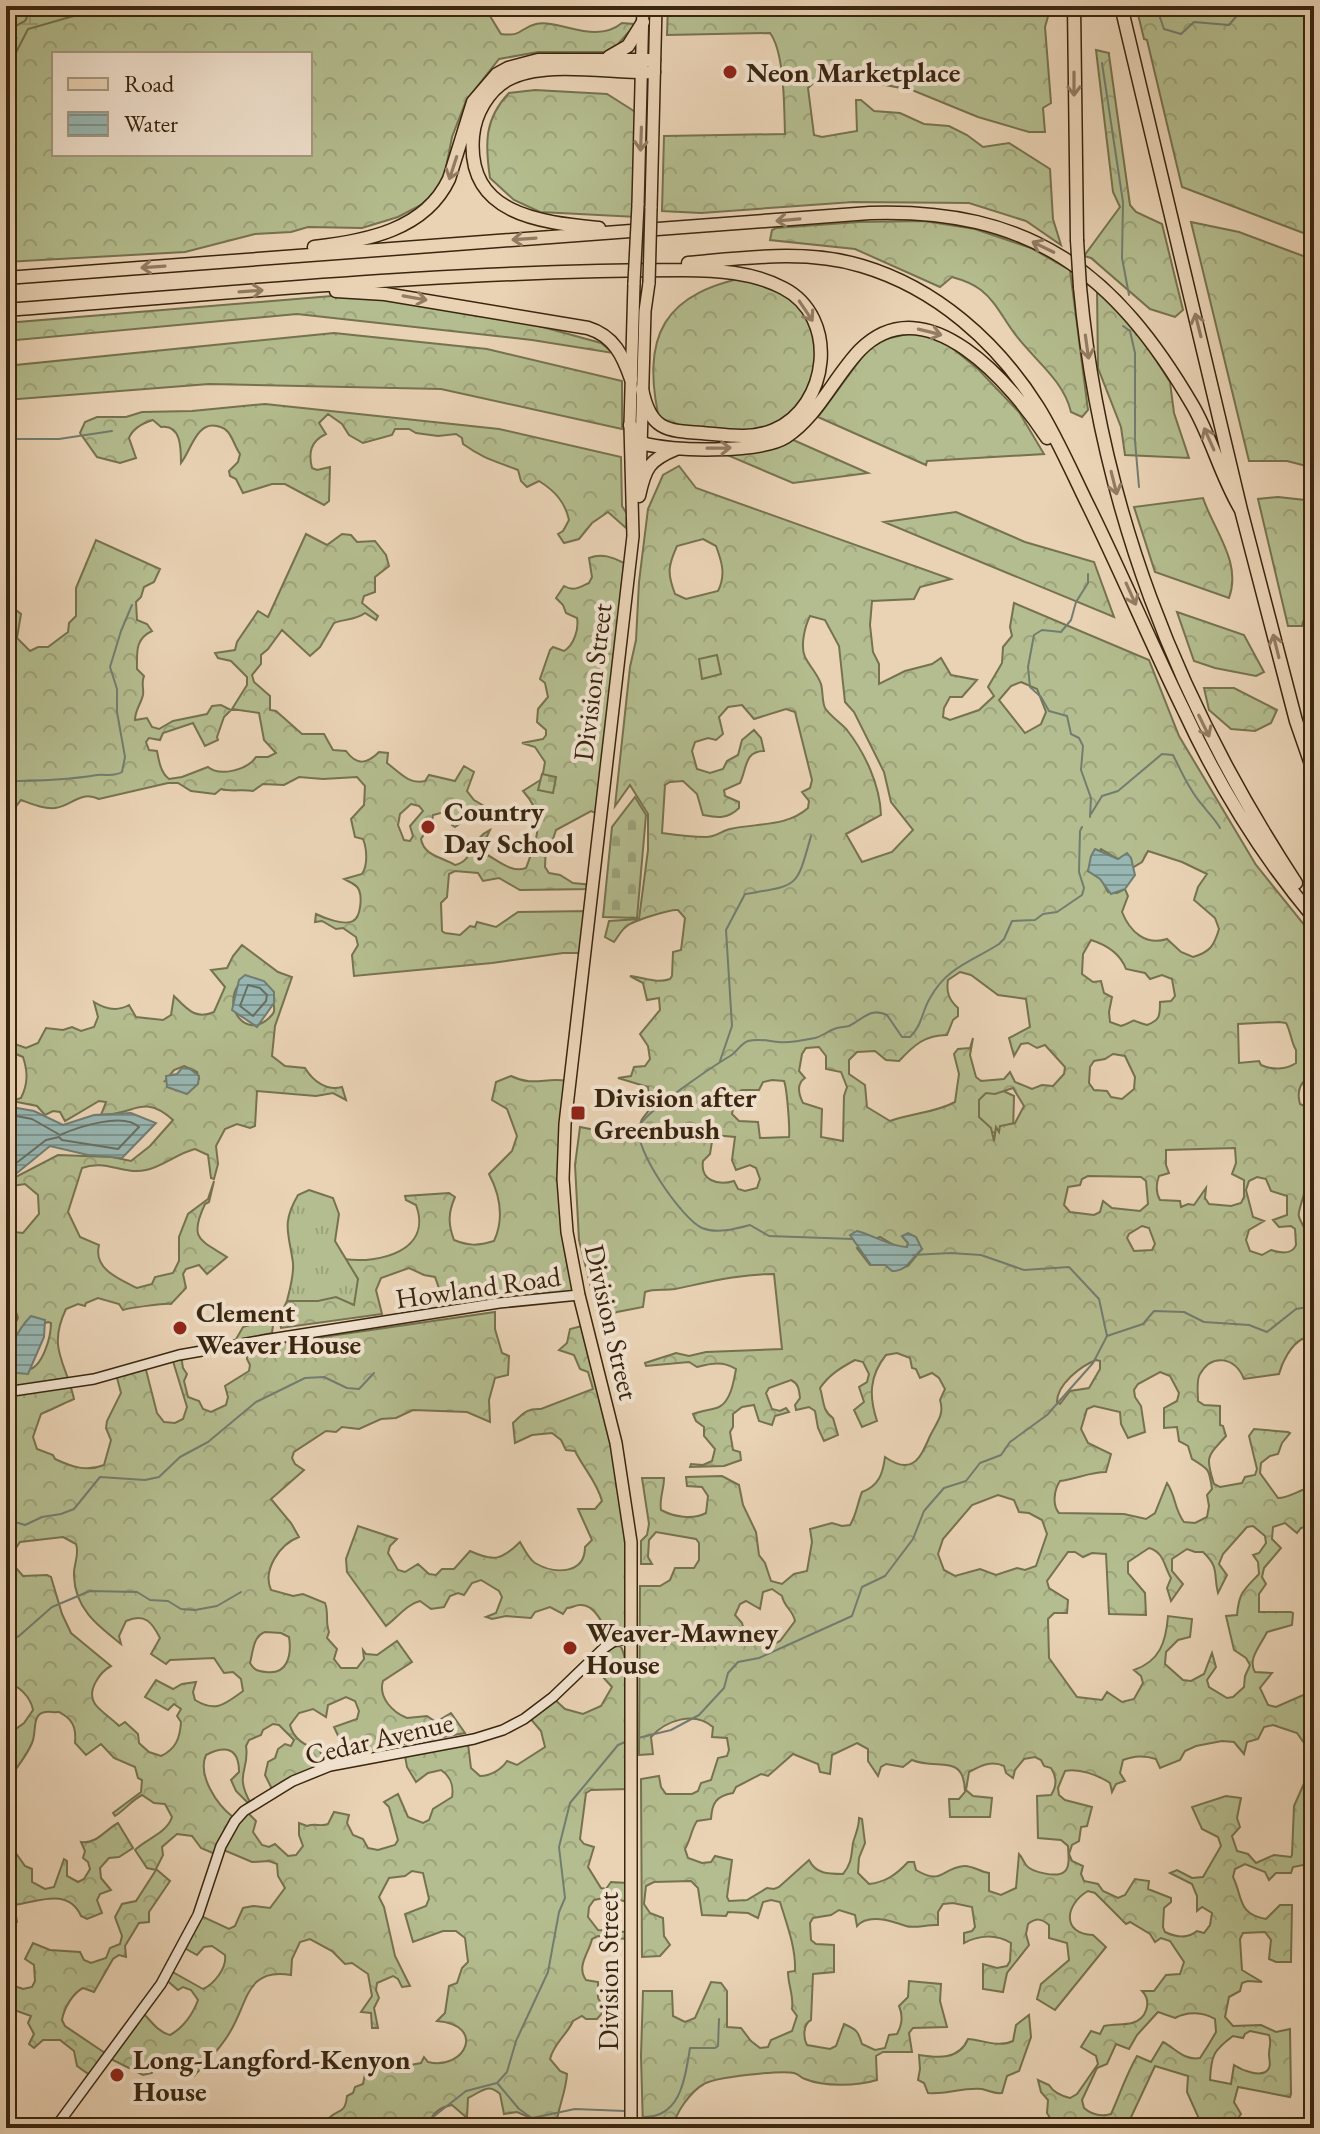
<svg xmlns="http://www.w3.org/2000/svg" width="1320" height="2134" viewBox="0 0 1320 2134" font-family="'EB Garamond',serif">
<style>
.grass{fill:#b4bd8f;stroke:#76724f;stroke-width:2}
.forest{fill:url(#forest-crowns);stroke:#76724f;stroke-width:2;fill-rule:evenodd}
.wetland{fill:url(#wetland-marsh);stroke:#76724f;stroke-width:2}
.cemetery{fill:url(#cemetery-stones);stroke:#76724f;stroke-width:2}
.park{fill:url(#park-tufts);stroke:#76724f;stroke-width:2}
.water{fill:url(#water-rules);stroke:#727d71;stroke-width:2}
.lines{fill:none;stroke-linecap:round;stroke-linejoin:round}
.shore{stroke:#686e61;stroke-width:2}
.stream{stroke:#727d71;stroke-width:2}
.secondary-casing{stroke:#39260f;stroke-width:12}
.primary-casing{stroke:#39260f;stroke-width:14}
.highway-casing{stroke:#39260f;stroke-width:15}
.secondary{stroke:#f1e2cf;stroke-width:9}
.primary{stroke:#ead3b5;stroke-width:11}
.highway{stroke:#ead3b5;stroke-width:12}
.primary-bridge-casing{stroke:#39260f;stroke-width:14;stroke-linecap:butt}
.highway-bridge-casing{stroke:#39260f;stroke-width:15;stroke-linecap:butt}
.primary-bridge{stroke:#ead3b5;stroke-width:11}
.highway-bridge{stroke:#ead3b5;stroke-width:12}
.oneway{stroke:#927c62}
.poi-dot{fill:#8f2418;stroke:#f1e2cf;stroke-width:3}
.labels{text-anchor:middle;stroke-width:8;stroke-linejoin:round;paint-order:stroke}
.poi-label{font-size:28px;font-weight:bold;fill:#39260f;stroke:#f1e2cf;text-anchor:start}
.street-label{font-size:28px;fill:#39260f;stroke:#f1e2cf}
</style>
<defs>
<pattern id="forest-crowns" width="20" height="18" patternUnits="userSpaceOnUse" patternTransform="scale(2)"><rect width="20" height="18" fill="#b4bd8f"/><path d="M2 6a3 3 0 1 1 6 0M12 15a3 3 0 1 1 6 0" fill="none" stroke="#9ca27a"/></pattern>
<pattern id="wetland-marsh" width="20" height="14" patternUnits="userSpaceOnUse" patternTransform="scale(2)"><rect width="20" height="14" fill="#b4bd8f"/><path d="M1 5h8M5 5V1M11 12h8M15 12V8" fill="none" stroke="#9ca27a"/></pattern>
<pattern id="cemetery-stones" width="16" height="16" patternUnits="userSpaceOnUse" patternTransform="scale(2)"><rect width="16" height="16" fill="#b4bd8f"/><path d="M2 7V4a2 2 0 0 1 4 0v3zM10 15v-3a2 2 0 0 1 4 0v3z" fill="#9ca27a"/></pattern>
<pattern id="park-tufts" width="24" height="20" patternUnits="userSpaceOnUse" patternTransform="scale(2)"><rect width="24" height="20" fill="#b4bd8f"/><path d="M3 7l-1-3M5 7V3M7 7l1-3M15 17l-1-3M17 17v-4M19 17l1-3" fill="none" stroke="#9ca27a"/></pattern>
<pattern id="water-rules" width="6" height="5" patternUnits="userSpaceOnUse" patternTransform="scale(2)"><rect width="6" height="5" fill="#98b7b3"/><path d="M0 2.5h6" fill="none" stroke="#7d9590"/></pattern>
</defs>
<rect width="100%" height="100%" fill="#ead3b5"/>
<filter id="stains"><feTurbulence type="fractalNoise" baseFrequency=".0025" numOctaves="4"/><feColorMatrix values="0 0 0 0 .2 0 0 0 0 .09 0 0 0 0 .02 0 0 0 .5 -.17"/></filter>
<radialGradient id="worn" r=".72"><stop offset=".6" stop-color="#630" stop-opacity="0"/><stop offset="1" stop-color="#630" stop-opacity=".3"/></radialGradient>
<!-- grass -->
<path class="grass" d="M982 1081 1014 1096 1013 1132 972 1133Z"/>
<!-- forest -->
<path class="forest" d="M6 6H487L490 16 501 34C523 37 519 28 536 24 560 19 595 45 622 23L636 24 618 44 604 52H538L499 59 466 101 452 137 445 173 435 193 421 205 398 217 362 228 308 227 291 232 255 234 185 252 6 262ZM54 54H310V154H54Z
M668 6H1051L1045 27 1051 103 1043 108 1045 132H1029L978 117 912 90 831 75 818 79 808 88 814 135 822 137 857 131 856 100H861L874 111 900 113 924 124 949 126 967 135 983 147 1009 143 1050 169 1053 219 1061 245 1026 221 969 203 853 202 701 213 662 211 664 136 785 134C784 109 785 53 770 33L667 35Z
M1136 6H1314V237L1182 187 1147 40 1144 39Z
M1096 50 1109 53V55L1130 205 1136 212 1162 224 1183 310 1175 317 1150 309 1091 258 1084 256 1120 207 1113 192Z
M535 90 607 94 637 113V217L540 212 514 200 490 178C485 144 484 119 509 93Z
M924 221 975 229 1031 248 1070 270 1088 410 1082 417 1071 412C1063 378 1031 358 1012 330 1002 316 995 301 981 290 972 283 963 280 952 277L940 287 855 249 770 240 772 230 776 228 859 222Z
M1191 222 1239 232 1314 260V468L1287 461H1249Z
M758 275 810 313 820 365 802 407 765 433 661 428C639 335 662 291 758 275Z
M1097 289 1136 329 1170 382 1174 413 1189 458 1125 455 1121 427 1098 368Z
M368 293 539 326 601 343 613 353 532 340 297 314 6 341V323Z
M917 332 941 339 978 369 1019 412 1044 454 927 461 926 465 818 417 868 349 885 339Z
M334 333 487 349 622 381V429L441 389 209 384 6 400V366Z
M265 404 499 429 621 457 622 506 627 514 626 528 608 512 592 523 579 539 564 543 558 534 563 531 569 520C565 502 555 491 539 481L527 487 521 481 518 470C495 461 484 459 463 444L462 438 456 434 438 436 416 433 409 429H395L392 435 363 443 349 435 342 424 328 414 319 423 326 434C311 441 308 452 312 468L317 470 330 467 329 501 324 505 285 484H272L243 493 236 479 230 476 229 471 238 462 240 454C235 447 233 438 228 432 224 427 223 428 217 426 197 421 191 450 181 463 181 448 181 424 161 427L153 420C143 423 133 428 129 438L136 458 120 463 97 457 80 433 85 422 97 417H126L142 412 192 411Z
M791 439 868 473 793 483 720 452Z
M679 466 696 488 951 579 920 587 914 599 872 601 870 625 873 652 879 664V684L905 671 932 664 941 658 951 675 977 680 962 697H950L944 708 943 717 950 720 979 710 994 696 988 687 1002 663 1003 647 1012 636 1010 627 1014 603 1149 660 1179 736 1256 865 1314 937V1017L1308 1030 1314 1037V1074C1301 1081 1296 1089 1300 1104L1309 1108 1314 1116V1191L1304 1194C1297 1219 1296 1212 1307 1233L1314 1234V1346L1302 1339C1291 1345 1282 1362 1279 1374L1244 1379C1235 1357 1212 1353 1200 1374 1196 1380 1198 1393 1198 1401L1204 1405 1220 1406V1425L1223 1426 1226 1436C1207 1457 1205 1456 1214 1484L1220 1487 1242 1483 1245 1477 1255 1475 1257 1469 1249 1436 1254 1429 1288 1432 1290 1433 1282 1443 1278 1454 1270 1456 1261 1463 1260 1473 1278 1498C1289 1498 1299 1490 1311 1487L1314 1497V1525L1301 1528 1297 1533 1285 1523 1273 1527 1272 1539 1281 1548 1264 1568 1262 1577 1266 1584 1259 1594V1612H1291L1293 1613 1292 1625 1267 1632C1261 1645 1247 1659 1255 1672L1272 1673 1260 1688 1268 1705 1276 1707 1308 1693 1310 1679 1314 1678V1866L1308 1864 1293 1867 1291 1873H1276L1269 1880 1265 1872 1245 1864 1235 1869 1233 1877C1243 1897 1237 1914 1266 1919L1280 1905H1292L1291 1962H1276L1269 1959 1271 1940 1265 1932 1243 1933 1240 1939 1242 1970 1262 1982 1248 1981 1242 1983 1240 1991 1229 1997 1225 2017 1233 2026 1261 2025 1276 2032 1290 2029 1291 2094 1290 2097 1238 2087 1234 2102 1241 2114 1231 2128H1214L1208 2121H1200L1187 2092 1188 2076 1155 2066 1126 2128H1056L1047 2113 1048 2100 1041 2092 1038 2080 1049 2085C1053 2092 1062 2096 1070 2098L1077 2094 1098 2064 1096 2056 1081 2047 1091 2031 1100 2034 1104 2026C1113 2024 1124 2025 1132 2023 1147 2019 1152 2001 1142 1991H1154L1166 1975 1180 1974 1184 1962 1170 1941 1161 1938 1155 1942 1150 1934 1130 1922 1126 1924 1095 1893 1088 1891C1065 1904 1061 1934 1093 1935L1106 1947 1055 2010 1037 1999 1041 1984 1069 1960 1067 1943 1049 1938V1925C1041 1918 1036 1918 1028 1924L1026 1934 1029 1945 1007 1973 1003 1992 983 1989V1964L997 1968 1007 1966 1010 1961 1011 1943C996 1934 979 1935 964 1943V1933L972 1931 975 1927 972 1907 953 1903 943 1904 938 1912V1925C929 1924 914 1929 906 1926 892 1921 868 1913 857 1926L855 1915 839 1910 831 1915 813 1918 810 1923 811 1940 816 1944 834 1945V1972L813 1974 811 2020C803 2024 803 2038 807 2045L830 2049 836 2046 844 2024C858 2030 858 2032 862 2044L875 2050 885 2048 889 2035 897 2034C902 2025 903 2015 899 2006L908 1997 909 1981 941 1984 940 2001 947 2027 913 2028 909 2033 912 2052H883L876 2056 877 2080C858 2086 824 2087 805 2079 799 2077 801 2075 794 2073 782 2070 715 2077 704 2084 691 2091 675 2113 673 2128H643L641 2056 643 1991H672L673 2016 685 2022 695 2018 711 1982 721 1983 727 1991V2027L741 2028 751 2041 760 2048 768 2047 771 2040 792 2031 797 2016 792 2009C794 1996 788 1985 788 1972L795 1971C796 1948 787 1925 780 1902L771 1900 763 1902 758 1918 748 1913 728 1912 726 1916 702 1915 698 1888 691 1881 654 1882 646 1886 644 1904 650 1913 663 1918 664 1936 670 1945 660 1956 642 1957 641 1779 659 1776 661 1787 666 1794H692L698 1791 701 1783 711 1780 718 1758 727 1756 729 1750 727 1738 712 1737 713 1727C694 1711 666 1720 651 1737L653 1754 639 1755 640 1586H660L670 1580 675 1568H694L699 1560V1543L696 1539 656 1532 649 1540 648 1557 652 1564H641V1541L647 1535 649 1524 642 1478H664C664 1489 659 1500 661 1510 674 1517 693 1520 706 1513L708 1496 702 1487 687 1486 686 1477 722 1476 739 1485 743 1505 756 1532 759 1555 765 1563 771 1581 782 1584 794 1574 807 1571 812 1542 810 1529 832 1523 842 1526 850 1525C857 1514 857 1504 862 1492 879 1486 883 1473 885 1457 912 1476 920 1459 930 1436 936 1423 945 1415 940 1400L945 1389 939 1378 932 1373 920 1378 916 1369 912 1368 910 1358 897 1353 886 1355C869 1376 869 1397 877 1421L862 1427 854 1410 864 1402 859 1387 867 1382 869 1374 863 1362 855 1360C840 1368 829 1375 820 1388 824 1400 822 1411 833 1418L838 1435 824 1441 818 1428 815 1411 809 1407 796 1410 795 1405 800 1398C799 1390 799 1384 791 1380L769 1388 766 1393 772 1409 780 1411 786 1408 789 1412 775 1416 772 1425 759 1421 754 1405 742 1407 733 1414V1427L730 1432 733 1450 740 1452 741 1460 724 1466 690 1467 691 1464 703 1465 712 1461 715 1449 704 1436V1427L696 1421 693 1414C703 1410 712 1410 719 1407 731 1401 734 1380 736 1369 723 1361 712 1363 697 1367L689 1362 646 1366 645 1363 676 1353 689 1356 706 1352 782 1349 774 1274C740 1274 709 1282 675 1289 664 1291 656 1288 645 1292L643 1307 617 1312 609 1317 599 1319 579 1240 575 1165 580 1127 620 1135H643C639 1118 640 1123 649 1110L648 1087 618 1078 631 1076 634 1067 645 1066 650 1059 648 1046 640 1034 660 1010 659 998 647 1000 643 983 630 976C643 977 656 984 670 979L672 976 673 952 681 950 685 918 678 910C670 909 633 921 627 926 621 930 618 937 614 942L605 937 609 921 639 919 648 850V814L630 785 615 806 630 667 636 640 639 582 648 509 663 475ZM703 539 716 546C722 562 726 575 718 591L686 599 675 594C667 573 668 566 677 546ZM810 616 825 620 839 646 845 702 854 712 884 772 891 802 913 830 892 852 862 862 846 834 881 815C880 785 865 753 847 730 841 723 830 716 825 708 822 702 823 691 821 684 817 673 810 667 805 657 800 646 805 626 810 616ZM1021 682 1037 689 1046 712 1041 724 1025 733 999 700 1011 686ZM742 705 754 719 786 709 795 712 812 780 810 788 802 792 809 801 808 808C787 827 756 823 730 829 722 831 715 837 706 837 692 837 676 835 662 833L665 785 670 782 683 781 697 794 703 815C718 818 728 819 739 808V802L725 796 724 790 740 783C747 769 744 751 764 751L761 738 754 730 742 740 738 755 727 761 723 769 710 773 697 769 692 751 695 742 708 738 716 740 723 734 719 717 728 707ZM1101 849 1118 859 1131 858 1132 868 1142 862 1148 851 1182 862 1207 874 1198 887 1194 900 1215 918 1219 929C1214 946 1210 952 1193 957L1181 952 1167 939C1146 946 1130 932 1122 912L1128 896 1125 889 1117 893 1108 892 1101 879 1088 871ZM1091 940C1107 945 1120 953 1126 969L1145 973 1150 979 1162 975 1172 979 1175 996 1171 1001 1160 1002C1160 1016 1160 1020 1147 1025 1126 1019 1141 1019 1121 1026L1110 1022 1109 1012 1112 997 1104 993 1101 981 1093 982 1082 974 1083 954ZM960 972 971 975 998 995 1026 999 1030 1027 1009 1038 1014 1056 1021 1044 1028 1043 1037 1048 1045 1045 1065 1067 1064 1074 1053 1086 1042 1085 1032 1089 1015 1082 1010 1072 1004 1079 981 1081 976 1077 970 1055 973 1038 970 1048 958 1049 954 1054 959 1074 955 1102C935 1113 912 1113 890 1121L867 1107 865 1085 849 1074V1060L857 1052 875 1051 886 1060 899 1061C914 1045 925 1035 947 1035L953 1020 958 1016V1008C949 1000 946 992 948 980ZM1279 1022 1286 1023C1291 1032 1291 1042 1296 1050V1063C1286 1070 1272 1070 1261 1065L1259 1061 1239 1063 1238 1024ZM819 1047 826 1056V1069L841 1072 847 1087 844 1096 843 1141 821 1137 822 1109 803 1103C799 1095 796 1084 805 1078L799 1071 802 1054 806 1048ZM1113 1054 1125 1056 1135 1077 1134 1089 1122 1099 1111 1097 1107 1091 1094 1090 1089 1083 1090 1067 1094 1061 1105 1059ZM772 1080 784 1081C787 1088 790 1129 789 1137L760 1138 758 1122 739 1121 732 1114 736 1093 742 1090H759L763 1082ZM1013 1088 1024 1106 1015 1123 1000 1126 999 1132 996 1127 994 1141 991 1128 979 1117V1100L986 1093 995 1094ZM713 1135 735 1137 732 1160 736 1170 750 1165 756 1168 760 1179 757 1188 745 1191 738 1189 734 1181C717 1186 700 1180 703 1161L710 1154ZM1235 1148 1236 1163 1232 1174 1244 1180V1197L1241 1203 1231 1206 1209 1204 1205 1198 1206 1188 1194 1205 1188 1204 1181 1207 1180 1201 1160 1200C1156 1193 1156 1184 1159 1176L1169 1173 1166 1165V1150ZM1088 1176 1141 1177 1146 1181 1148 1204 1140 1211 1112 1208 1103 1201 1100 1212 1094 1215 1070 1212 1064 1205 1068 1187 1080 1185 1082 1179ZM1257 1177 1266 1179 1271 1191 1287 1196V1215L1273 1220 1279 1227 1291 1226 1295 1229 1296 1245C1292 1255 1280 1253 1271 1250L1262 1255 1250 1251 1246 1240 1249 1230 1264 1221 1253 1217 1246 1190 1249 1181ZM1142 1226 1149 1228 1155 1244 1152 1250 1134 1251 1127 1238 1129 1234ZM902 1236 922 1249 908 1266 893 1271 886 1265H870L857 1248 880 1237 897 1247H907L908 1243ZM1096 1360 1100 1361V1369L1089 1388 1070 1391 1060 1404 1057 1402C1057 1384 1081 1366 1096 1360ZM1160 1372 1170 1376 1179 1393 1177 1401 1164 1408V1428L1177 1427 1179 1441 1188 1446 1192 1459C1210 1470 1209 1469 1212 1489L1207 1495 1209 1506 1207 1517 1195 1523 1184 1522C1174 1509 1176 1496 1167 1483L1155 1513 1146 1519 1124 1514 1059 1513C1052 1505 1054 1490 1060 1481 1076 1479 1090 1472 1106 1472L1111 1454 1088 1443 1081 1429 1087 1409 1094 1406 1120 1412 1121 1424 1128 1438 1145 1432 1141 1406 1135 1397 1134 1390 1138 1384ZM998 1495 1014 1500 1019 1512 1029 1513 1042 1520 1047 1534 1036 1566 1025 1570 1017 1568 996 1575 980 1569 955 1576 944 1570 938 1554 943 1539 972 1505ZM1253 1526 1265 1536 1266 1543 1259 1553 1253 1555 1258 1562 1259 1574C1244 1590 1239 1592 1237 1615L1226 1616 1234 1650 1246 1658 1250 1665 1245 1676 1244 1687 1233 1697 1227 1698 1209 1687 1207 1680 1216 1667 1212 1653 1204 1674 1191 1681 1183 1680 1165 1664 1166 1652 1178 1640 1190 1637 1192 1619 1168 1616C1166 1642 1160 1661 1134 1670L1141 1676 1143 1683 1134 1699 1122 1702 1107 1692 1102 1700 1077 1697 1049 1658 1048 1619 1054 1613H1067L1068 1600 1049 1588 1047 1581 1068 1552H1075L1083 1557 1092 1553 1106 1554 1109 1614 1146 1615 1145 1593 1128 1573V1562L1149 1548C1164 1552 1164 1566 1171 1578L1167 1588 1171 1601 1183 1584 1172 1571V1559L1187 1549 1195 1552H1203C1220 1568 1213 1574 1218 1593L1227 1575 1219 1564 1223 1554 1247 1527ZM772 1589 782 1596C784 1607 793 1610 795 1621L780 1641 774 1644 745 1634 742 1623 735 1615 740 1604 746 1601 760 1609 763 1592ZM1273 1725 1297 1733 1311 1753 1313 1763 1294 1806 1292 1855 1291 1857 1274 1855 1256 1863 1248 1854 1237 1851 1232 1836 1240 1827 1237 1818 1241 1798 1226 1796 1192 1807 1202 1829 1218 1837 1221 1846 1203 1877 1192 1878 1177 1870 1170 1873 1192 1884 1197 1896V1911L1202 1907 1212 1913 1210 1925 1204 1933 1197 1931C1188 1939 1175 1937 1165 1932L1163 1927 1164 1908 1171 1902V1898L1148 1889 1149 1881 1135 1879 1125 1895 1118 1898 1103 1891 1098 1884 1084 1881 1081 1874 1083 1866 1072 1861 1069 1854 1072 1845 1079 1841 1081 1827 1087 1826 1092 1807 1065 1800 1059 1795 1058 1788 1065 1771C1079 1768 1098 1775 1110 1783L1112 1792 1116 1784 1125 1781 1120 1773 1123 1760C1135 1756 1143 1755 1156 1759L1160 1768 1180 1760 1185 1751 1196 1746 1222 1741 1234 1742 1244 1754 1247 1742 1258 1739 1264 1727ZM857 1743 868 1749V1761L878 1776 881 1767 886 1764 903 1767 912 1760C938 1771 964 1752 965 1792L959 1799H949L950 1817H990L992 1798 973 1796 966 1790 969 1772C980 1766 991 1760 1004 1766L1006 1773 1013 1778 1015 1770 1024 1759 1035 1757 1041 1760 1044 1766 1051 1768C1057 1777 1057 1786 1051 1795L1037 1796 1038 1838 1061 1840 1068 1846C1068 1853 1071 1867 1064 1872 1057 1878 1031 1872 1026 1865 1023 1861 1022 1857 1019 1854L1016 1888 1001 1895 989 1891V1873C981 1872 971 1865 964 1866 941 1868 943 1886 916 1870L914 1862H908C897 1874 886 1882 869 1884L858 1873 859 1858 865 1843 862 1819 859 1818C859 1828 855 1835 853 1843 851 1856 852 1863 843 1874 828 1874 816 1874 809 1860L779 1887 774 1889 767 1888 747 1900 729 1901 727 1897 732 1860 715 1856 711 1862 702 1863 688 1858 685 1849C691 1839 691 1830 697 1821L711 1819C712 1803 716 1796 733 1793L736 1787 761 1774 768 1776 793 1754 818 1764 820 1772 830 1774 832 1755ZM1158 2012 1175 2018C1188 2011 1203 2012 1215 2019L1216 2032C1211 2041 1206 2049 1200 2058 1184 2061 1175 2048 1163 2042L1151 2062 1137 2056C1126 2075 1120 2094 1111 2114 1100 2117 1092 2115 1084 2108L1082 2100 1097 2068 1107 2064 1116 2044 1129 2049 1137 2035ZM1250 2031 1269 2035C1272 2043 1269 2046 1269 2055 1269 2058 1271 2064 1269 2068 1263 2080 1240 2069 1234 2065L1231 2084 1210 2080C1211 2055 1214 2050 1233 2036L1243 2038 1245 2034Z
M1278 497 1314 501V630L1303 622 1302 626H1288L1258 499Z
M1203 498C1214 531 1242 562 1229 598L1155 572 1134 507Z
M956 512 1025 542 1094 562 1114 617 884 522Z
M306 534 327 545 342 534 351 535 357 542 375 541 386 555 389 566 375 577V592L364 596 362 603 378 616 376 620 365 613C356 620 344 619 334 623L320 647 310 656 282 630 268 649 261 655V664L252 675 254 682 270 696V710L276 711 302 734H324L333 750 346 751C357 766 367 764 379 752L388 753 387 763C399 772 409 785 425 781L429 775 455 781 464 766 474 772 467 791 474 800 484 806 455 827 452 825 454 817 448 811 433 815 432 822 421 839C424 856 442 857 455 865 474 861 470 839 490 830L483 845 484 853C496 859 512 874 526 868 537 838 547 817 523 791L542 779 545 762 535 747 522 743 543 739 546 735V730L537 722 538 709 548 697 545 683 540 679 550 650 553 647 564 651C574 645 579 629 577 618L566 613 563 605 556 598 564 586C574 592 580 587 589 583L592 577 589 558C602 553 612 557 624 563L598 814 591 811 556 830 553 839 546 844 545 867 549 873 560 875 573 883 592 885V889L520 890 499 878 483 881 478 873 455 871 449 874 447 897 441 903 442 931 445 933 460 935 470 926 475 927 477 922 496 927 518 912 589 911 585 953H563L492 963 354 976 352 955 358 945 356 937 343 928 336 929 322 921 315 922 316 914C324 918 345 926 353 921 361 917 362 897 359 890 357 884 349 882 344 879L362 874C368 865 367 849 363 839L355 837 351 819 364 805 365 786 357 777 323 779 299 777 284 785 263 784 253 791C243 789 230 792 221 789L215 794 191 791 178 783H168L99 799C80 790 72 806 55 808 43 809 32 804 21 800L6 819V557L13 554V576L10 591 14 597 12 607 21 614 17 638 30 651 38 647H48L68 632 69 623 76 616V588L96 540 160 569 154 582 144 587 141 597 136 602 137 620 147 624 152 631C135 639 137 652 137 669L144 676C141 683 144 688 143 695 141 704 135 710 135 720L147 718 152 727 159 729 173 721 207 714 212 706 221 705 231 710 224 717 217 737 218 740 205 746 193 723 163 733 160 740 149 738 146 742 149 750 157 751C159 762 161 773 169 779L182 777 208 767C220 777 247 770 256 757H268L276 753 264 740 259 713 232 709 247 685V677L231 661 218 658 215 653 235 650 237 642 258 611 268 617ZM411 804 419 806 423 811 410 826 413 836 410 841 404 840 398 825 400 814Z
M1177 612 1244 635 1264 672 1256 676 1215 668 1194 661Z
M1204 688H1234L1277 710 1271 723 1255 731 1231 729 1209 710Z
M242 945 278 972 292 977 275 1026 272 1056 285 1066 305 1068C313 1081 326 1091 342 1087L346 1100 333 1093 316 1096 257 1091 255 1126 250 1128 237 1124 225 1129 216 1146 218 1164 214 1179 211 1178 208 1155 195 1149C178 1153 162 1167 146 1170 123 1175 105 1159 82 1168L68 1212 80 1237 99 1245C93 1269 119 1279 137 1288L152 1284 155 1277 173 1273 179 1261V1237L188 1214 208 1199 214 1181 209 1202 205 1204C188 1240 201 1240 227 1257L207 1274 199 1265 186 1269 183 1274 186 1288 171 1304C165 1303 128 1308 123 1310L119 1304 98 1298 86 1303 85 1306 78 1304 66 1309C47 1349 66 1362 74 1399 62 1404 53 1409 41 1414L33 1437 37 1449 53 1455 55 1459C72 1467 87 1472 104 1465L111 1440 106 1428 107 1421 121 1393 116 1374 145 1366 157 1413 164 1422 175 1423 183 1419 187 1407 172 1358 181 1356 183 1368 187 1374 184 1381 188 1397 199 1401 203 1409 211 1412 226 1405 228 1397 225 1386 249 1371 250 1365 247 1359V1348L495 1312V1329L502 1353 509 1356 508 1375 495 1378 489 1400 490 1422 467 1412 413 1410 396 1418 381 1419 359 1429 342 1427 336 1432 326 1431 294 1452 292 1458 295 1464 304 1470 271 1499 291 1523 299 1537C280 1544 262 1570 271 1590L293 1596 303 1594 325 1603C329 1613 325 1621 329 1632L327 1638 337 1649 334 1659 341 1668H357L364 1659 363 1650 366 1654 377 1655 397 1641 412 1662 383 1681C378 1697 392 1712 407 1718L427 1716 436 1722 451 1713 465 1733 343 1755V1746L334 1727 357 1719 359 1711 355 1701 346 1697 328 1705 326 1717 313 1709 299 1713 290 1725C293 1738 306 1748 319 1748L325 1766 272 1789 265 1775 268 1762 275 1758 278 1749 285 1744 291 1746 294 1740 279 1725 273 1724 263 1730 261 1735 249 1740 246 1746C250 1770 234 1773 250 1802L249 1804 236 1791 231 1780 239 1772C239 1748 226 1745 206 1755 197 1775 217 1805 233 1817L244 1809 256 1821 253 1832 262 1845 269 1847 275 1844 288 1856 296 1855 303 1846 299 1835V1823L307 1826C315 1823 321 1827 328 1824L334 1812 349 1815 347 1823 353 1835 363 1839 368 1848 378 1850 395 1845 398 1840 389 1807 384 1802 398 1794 408 1817 423 1823 429 1820 433 1809 452 1797C454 1786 450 1776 441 1770L428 1773 416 1782 407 1767 405 1756 468 1744 471 1768 480 1776C490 1776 501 1770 507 1761L517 1765 545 1747 541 1731 529 1717 552 1697 565 1709 583 1714 601 1706 612 1687 592 1665 613 1647 620 1646C632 1658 628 1765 628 1789L591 1790 586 1793 580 1839 584 1844 594 1847 588 1867 601 1888 606 1889 611 1882 627 1883V1902L609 1897 594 1900 589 1907 588 1917 598 1930 626 1932V1939L598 1936 592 1939C589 1953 576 1966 586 1980L598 1982V1998L605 2010 597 2019H586L582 2016 573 2021C567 2035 554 2043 550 2059L560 2071 567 2074C566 2093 557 2109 556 2128H532L531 2118 517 2112 504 2114 500 2094C487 2082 480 2093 468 2098L467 2118 452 2105C441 2107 433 2112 430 2122L434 2128H321C324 2125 326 2121 329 2118 339 2108 345 2115 347 2096L353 2093 355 2087 363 2084 365 2074 374 2073 386 2063 394 2068 421 2063 424 2057 428 2062C465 2071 487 2025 437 2021L445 2013 449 1986 457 1983 462 1968 468 1962 465 1938 456 1931H443L413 1942 405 1914 426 1906 429 1899 423 1873 412 1871 405 1876 389 1878 379 1897 384 1907 395 1956 410 1986 402 1987 398 1979 393 1976 377 1983 376 1990 379 1998 374 2008 378 2028H372L371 2013 361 2012 372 1996 368 1974 352 1963 345 1964 332 1951 310 1939 300 1942 292 1959 291 1975C246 1967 248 2003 230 2032 221 2048 207 2062 194 2076L165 2059 156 2063 152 2073 143 2075 105 2056 91 2076 77 2066 74 2051 60 2040H43L34 2048 29 2044 34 2034 28 2023 31 2016 6 2007V1983L23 1989 32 1987 35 1981 34 1965 25 1959 33 1943 50 1950 80 1952 84 1960 91 1963 106 1958 110 1948 120 1944 122 1936 115 1917 122 1904 136 1901 156 1870 147 1868 135 1850C146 1839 167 1833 172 1817L165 1804 154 1803 142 1795C132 1800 126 1809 115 1816L113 1813 141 1792 142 1780 138 1778 135 1767 114 1758 101 1744 86 1755 75 1743C76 1732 75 1722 64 1715 56 1710 62 1713 52 1712 29 1710 38 1729 32 1743 27 1755 19 1764 12 1775L14 1780 6 1784V1736L24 1723 33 1710C31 1698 18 1683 6 1684V1367C12 1368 21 1370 27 1370 43 1368 51 1336 51 1323L48 1322 21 1332 6 1361V1341L18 1318 12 1300 6 1297V1231L23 1233 39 1214 38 1195 25 1184 12 1186 6 1194V1182L58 1155 112 1157 131 1161 150 1146 173 1120C143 1093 135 1115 101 1115L106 1102 99 1101 65 1121 60 1112 53 1111 45 1115 37 1106 12 1101 21 1098C28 1084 28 1072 23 1057 10 1052 6 1048 6 1035L9 1042 26 1048 38 1043 46 1028 63 1030 72 1027 81 1031 94 1027 98 1017 94 1002C105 1009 117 1012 129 1005L136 1017 163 1020 171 1015 174 996C187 1009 195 1020 214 1012L225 987 211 970 227 968 233 956ZM239 984 267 989C269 994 274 1002 274 1007 275 1013 272 1015 269 1018 246 1040 222 1007 239 984ZM184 1066 197 1072 199 1079 165 1081 174 1070ZM63 1537 76 1544C80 1556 73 1564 74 1576 75 1609 98 1626 121 1644L119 1636 126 1621C145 1613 152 1622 160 1638L151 1654 166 1664 170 1660 214 1658 224 1673 233 1672 241 1679 243 1691C225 1704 216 1713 195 1700L193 1692 196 1682 182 1684 173 1689 156 1680 145 1697 168 1710 174 1704 181 1709 177 1716 181 1722C180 1738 176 1749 161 1756L149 1752 139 1743 138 1734 125 1722 119 1726C112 1719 100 1711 95 1704 86 1691 100 1672 111 1666L71 1633 62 1614 51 1577 47 1575 23 1576 16 1568V1548L20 1542ZM265 1632 281 1633 289 1637C292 1656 287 1675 266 1672 257 1671 254 1670 250 1663 253 1652 253 1636 265 1632ZM177 1834 192 1836 201 1848 215 1854 219 1848 252 1862 269 1861 277 1864 278 1876 285 1888 270 1908 253 1906 243 1908 235 1926 229 1929 197 1914 181 1946 197 1955 204 1947 212 1946 225 1955C227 1968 214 1984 203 1989L169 1970 164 1978 178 1990 183 1987 191 1990 198 2000C193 2014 183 2028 170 2035 157 2032 150 2019 140 2010L105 2053 65 2026 62 2020C64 2008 73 1993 83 1988L94 1992 113 1959 119 1955 126 1957 125 1946 139 1923 149 1922V1912L170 1881 156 1869 163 1855 162 1847Z
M511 1076C533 1087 546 1077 567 1081L563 1237 567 1264 579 1290 435 1313 441 1294 435 1277 424 1275 409 1268 381 1278 376 1290 382 1314 281 1328 279 1318 287 1301C324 1301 328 1302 358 1279L344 1259C379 1264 433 1251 416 1205L406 1200 405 1196 449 1193 455 1197C448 1213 448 1224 454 1240 469 1246 478 1246 494 1241 505 1217 500 1195 489 1174L512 1151 517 1136 507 1109 492 1100 496 1082Z
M274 1318 272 1333 235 1341 243 1327Z
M582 1326 611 1445 625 1525 626 1634 610 1639C605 1628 595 1603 580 1605 575 1605 572 1608 567 1608L563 1614 550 1607 535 1612 531 1618 506 1616 492 1619 486 1617 496 1613 502 1597 499 1591 481 1580 472 1583 464 1595 458 1593 450 1596 444 1607 431 1609 420 1601C407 1604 397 1618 386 1626L347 1572 346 1559 358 1526 397 1539 390 1546 388 1553 398 1570 405 1572 418 1564 429 1574 436 1575 442 1569H454L470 1551C494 1562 502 1560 520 1542 524 1549 529 1559 535 1563 555 1575 585 1574 585 1547L592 1540 578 1509H595L602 1501C597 1482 584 1469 575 1451L566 1450 561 1440 552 1433 532 1435 515 1443 513 1423C523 1414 526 1408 541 1409L593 1389 588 1372 580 1369 574 1355 559 1350 567 1343 570 1329Z
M118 1823 133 1848 119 1857 109 1858 100 1868 101 1878 111 1890 100 1894 97 1900 102 1913 87 1919 81 1916C68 1887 38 1902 14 1905L17 1922 6 1926V1859L15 1852 25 1866 32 1869V1882L45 1889 54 1887 64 1859 67 1861V1876L78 1882 84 1879 90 1869 88 1862 83 1858 85 1851 81 1842C97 1844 105 1830 118 1823Z
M1029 2015 1031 2037 1019 2071 1007 2076 1002 2093C993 2094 991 2091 982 2089 963 2087 946 2095 928 2093L924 2083 918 2080 920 2069 919 2055C938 2058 959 2060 968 2039 983 2040 999 2048 1013 2041L1016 2025Z"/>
<!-- wetland -->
<path class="wetland" d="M33 6H94L84 13 28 29 6 72V31L25 21Z"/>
<!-- cemetery -->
<path class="cemetery" d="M717 655 721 674 702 679 699 659Z
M542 774 556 777 553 793 538 790Z
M635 797 646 815 637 918 603 917 612 827Z"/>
<!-- park -->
<path class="park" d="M309 1190 333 1198 339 1214 335 1241 358 1279 354 1305 336 1297 318 1301H287C290 1288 294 1276 293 1263 289 1233 281 1224 298 1195Z"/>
<!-- water -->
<path class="water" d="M1095 849 1118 859 1127 853 1131 858 1135 875 1125 889 1111 894 1100 879 1088 871 1091 856Z
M245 975 264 981 274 992V1003L257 1027 232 1010 239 980Z
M182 1068 190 1069 199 1076 198 1084 187 1094 167 1087 166 1076 177 1074Z
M6 1106 34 1111 63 1125 94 1115 131 1113 156 1123 122 1158 88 1155 50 1146 6 1182Z
M857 1231C873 1235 891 1247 907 1247L908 1243 902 1236 908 1233 916 1237 922 1249C911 1258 908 1271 892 1271L885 1265H871L850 1235Z
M31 1316 45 1320 44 1337 28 1374 6 1372C6 1352 18 1329 31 1316Z"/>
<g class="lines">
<!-- shore -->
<path class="shore" d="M248 985 260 988 267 995 266 1001 253 1016 240 1006Z
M6 1114 32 1119 60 1135C78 1127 123 1112 139 1127L118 1149 62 1140 59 1137 46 1140 6 1171"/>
<!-- stream -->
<path class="stream" d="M1156 6 1164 29 1181 34 1194 22 1229 25 1245 6
M1102 63 1123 202 1122 258 1129 295
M1123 326 1130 331 1135 353V441L1139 487
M6 439H59L112 431
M1088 574V583L1076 602 1071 620 1061 632 1042 630 1034 635 1028 667 1030 687 1041 697 1049 711 1067 716 1071 734 1079 738 1083 746 1081 770 1091 798 1090 817
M6 781C37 781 67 780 97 775 107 774 114 777 122 772L125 757 117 712V689L110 667 121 631 132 605
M1091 814 1102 796 1118 791 1162 754 1173 755C1182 773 1191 793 1204 807 1210 815 1215 819 1220 828
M720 1061 732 1026 726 930 745 894C799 885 796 889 811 836
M853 1239 769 1236 750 1225C735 1229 717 1234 702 1228 682 1219 633 1148 639 1127 643 1113 715 1065 730 1056 737 1052 740 1044 748 1041 759 1038 768 1041 779 1042 789 1043 805 1040 815 1038 823 1036 829 1030 837 1028 841 1027 845 1027 849 1026 863 1019 871 1007 887 1015L902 1037H910C922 1026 922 1011 930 998 947 967 971 962 999 944L1004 939 1012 921 1035 920 1043 914 1057 912 1082 895 1084 888 1079 872 1080 831 1082 827
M913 1255 951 1253 981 1255 1024 1270 1069 1267 1099 1299 1107 1336
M6 1511 15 1522 25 1525 42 1517 61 1514 74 1509 100 1477 145 1480 159 1477 180 1457 208 1442 256 1402 305 1378 324 1377 347 1388 359 1389 374 1373
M6 1643 19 1636 52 1607 90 1591 137 1592 150 1600 168 1601 181 1609 195 1610 217 1606 241 1592
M638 1738 671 1730 699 1715 724 1688 728 1673 738 1662 759 1658 852 1616 862 1587 885 1576 913 1539 924 1511 944 1488 966 1481 980 1463 1001 1455 1010 1442 1047 1415 1093 1363 1107 1336 1143 1324 1154 1311 1184 1312 1204 1322 1249 1325 1267 1332 1296 1309 1314 1306
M498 2084 519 2109 532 2118 575 2109 625 2111
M643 2117C681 2118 685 2078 690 2048H715L718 2046 719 2019
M419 2128 466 2091 497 2083 507 2072 516 2041 548 1972 559 1912 565 1898 559 1847 570 1803 618 1745 625 1742"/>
<defs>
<path id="secondary" d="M6 1392 94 1379 179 1355 264 1340 499 1303 579 1295
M55 2128 161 1984 198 1915 221 1846 235 1821 244 1811 293 1781 330 1766 474 1739 503 1730 524 1719 553 1697 604 1648 614 1641 632 1638"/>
<path id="primary" d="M638 205 643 6
M651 208 656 6
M640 481 645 311 649 283
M631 2128V1542L616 1443 579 1295 567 1232 563 1179 565 1124 633 536 630 425 634 283"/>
<path id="highway" d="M1074 6 1077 240
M1121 6 1241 510 1296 721 1314 773
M609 57 628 46 643 22
M599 228C540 222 466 215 473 136 475 114 488 91 507 80 544 59 613 74 654 72
M314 247C366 241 425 230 449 179L473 102 497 74 508 68 538 60H654
M688 263C745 258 806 249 862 266 936 288 997 342 1038 407 1056 436 1070 468 1085 499 1120 569 1150 642 1185 713 1219 786 1262 856 1314 918
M6 278 870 213C1030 208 1115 272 1193 406 1212 439 1221 477 1241 510
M1080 287C1100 505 1176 700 1296 883
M336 291 385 294 588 328C614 336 623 356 631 379
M6 310C231 293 457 270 683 270 716 270 753 272 783 288 840 317 829 407 774 430 751 440 725 435 702 433 665 431 650 429 642 389
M630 425 642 443C670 452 761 453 786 437 818 416 834 377 860 350 927 283 1013 386 1047 438
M639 496C645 468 649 460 676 449"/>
</defs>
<!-- secondary casing -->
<use href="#secondary" class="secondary-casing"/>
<!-- primary casing -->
<use href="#primary" class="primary-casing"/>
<!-- highway casing -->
<use href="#highway" class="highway-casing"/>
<!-- secondary -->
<use href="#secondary" class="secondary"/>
<!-- primary -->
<use href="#primary" class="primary"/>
<!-- highway -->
<use href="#highway" class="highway"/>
<defs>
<path id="primary-bridge" d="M634 283 638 205
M649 283 651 208"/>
<path id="highway-bridge" d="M1077 240 1080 287"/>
</defs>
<!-- primary-bridge casing -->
<use href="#primary-bridge" class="primary-bridge-casing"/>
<!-- highway-bridge casing -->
<use href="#highway-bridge" class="highway-bridge-casing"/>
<!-- primary-bridge -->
<use href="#primary-bridge" class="primary-bridge"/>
<!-- highway-bridge -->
<use href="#highway-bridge" class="highway-bridge"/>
</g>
<!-- one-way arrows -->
<defs><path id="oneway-shaft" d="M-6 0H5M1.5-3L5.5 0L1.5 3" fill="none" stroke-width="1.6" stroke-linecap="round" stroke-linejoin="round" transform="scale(2)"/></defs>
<g class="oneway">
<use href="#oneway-shaft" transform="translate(1074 84) rotate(90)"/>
<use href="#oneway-shaft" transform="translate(641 139) rotate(92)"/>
<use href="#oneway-shaft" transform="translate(453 168) rotate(108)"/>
<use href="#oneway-shaft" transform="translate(788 220) rotate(175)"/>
<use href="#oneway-shaft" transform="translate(524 239) rotate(176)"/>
<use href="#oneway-shaft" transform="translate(1043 247) rotate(-154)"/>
<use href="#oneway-shaft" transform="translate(153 267) rotate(176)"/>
<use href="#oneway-shaft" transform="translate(251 291) rotate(-4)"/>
<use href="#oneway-shaft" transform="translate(415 298) rotate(10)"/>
<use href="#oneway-shaft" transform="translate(806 311) rotate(56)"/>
<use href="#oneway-shaft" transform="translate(1198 325) rotate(-104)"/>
<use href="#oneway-shaft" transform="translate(930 332) rotate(14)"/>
<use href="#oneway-shaft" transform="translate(1087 347) rotate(82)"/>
<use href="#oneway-shaft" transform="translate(1209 439) rotate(-114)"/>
<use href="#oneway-shaft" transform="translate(719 448) rotate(-1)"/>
<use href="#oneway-shaft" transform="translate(1114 483) rotate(76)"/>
<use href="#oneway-shaft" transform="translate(1131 594) rotate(66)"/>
<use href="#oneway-shaft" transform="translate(1276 646) rotate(-104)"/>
<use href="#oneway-shaft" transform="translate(1204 726) rotate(64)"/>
</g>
<!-- markers -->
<g class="poi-dot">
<circle cx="730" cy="72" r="8"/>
<circle cx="428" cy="827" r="8"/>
<rect x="570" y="1105" width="16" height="16" rx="4"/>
<circle cx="180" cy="1328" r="8"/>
<circle cx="570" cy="1648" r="8"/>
<circle cx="117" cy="2075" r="8"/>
</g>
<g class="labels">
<!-- poi labels -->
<g class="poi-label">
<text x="746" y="82">Neon Marketplace</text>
<text x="444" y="821">Country<tspan x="444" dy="32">Day School</tspan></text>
<text x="594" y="1107">Division after<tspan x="594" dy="32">Greenbush</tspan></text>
<text x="196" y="1322">Clement<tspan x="196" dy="32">Weaver House</tspan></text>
<text x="586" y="1642">Weaver-Mawney<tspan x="586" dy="32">House</tspan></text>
<text x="133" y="2069">Long-Langford-Kenyon<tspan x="133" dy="32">House</tspan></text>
</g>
<!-- street labels -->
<g class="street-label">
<text transform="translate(592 682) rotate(-83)" y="10">Division Street</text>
<text transform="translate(478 1287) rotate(-8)" y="10">Howland Road</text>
<text transform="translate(612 1322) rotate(77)" y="10">Division Street</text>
<text transform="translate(379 1738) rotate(-13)" y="10">Cedar Avenue</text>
<text transform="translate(608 1971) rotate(-90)" y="10">Division Street</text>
</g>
</g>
<!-- margin -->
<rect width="1320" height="2134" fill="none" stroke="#ead3b5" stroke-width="32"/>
<rect x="8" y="8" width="1304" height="2118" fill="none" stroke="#39260f" stroke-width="4"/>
<rect x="16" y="16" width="1288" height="2102" fill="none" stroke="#39260f" stroke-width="2"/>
<!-- legend -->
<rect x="52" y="52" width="260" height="104" fill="#f1e2cf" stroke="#a79782" stroke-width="2"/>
<rect x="68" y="78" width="40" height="12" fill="#ead3b5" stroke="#a79782" stroke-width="2"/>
<text x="124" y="92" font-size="24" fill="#39260f">Road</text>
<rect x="68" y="112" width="40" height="24" fill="url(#water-rules)" stroke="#a79782" stroke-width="2"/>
<text x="124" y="132" font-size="24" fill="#39260f">Water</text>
<rect width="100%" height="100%" filter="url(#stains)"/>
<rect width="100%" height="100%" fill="url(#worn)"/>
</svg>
